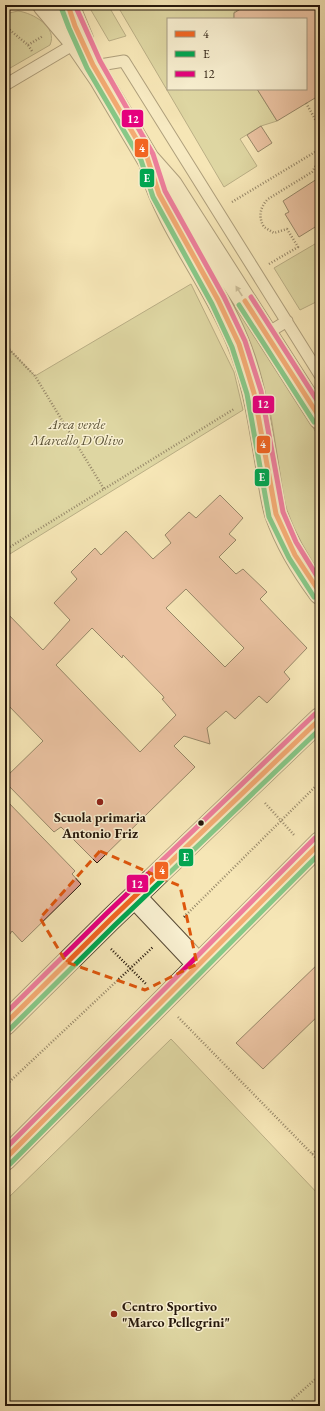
<svg xmlns="http://www.w3.org/2000/svg" width="325" height="1411" viewBox="0 0 325 1411" font-family="'EB Garamond',serif">
<style>
.green{fill:#c1c38a;stroke:#736d4a}
.building{fill:#de9a89;stroke:#25170b;fill-rule:evenodd}
.lines{fill:none;stroke-linecap:round;stroke-linejoin:round}
.lane-casing{stroke:#594b36;stroke-width:13}
.street-casing{stroke:#594b36;stroke-width:24}
.path{stroke:#25170b;stroke-width:2.5;stroke-dasharray:1 2;stroke-linecap:butt}
.lane{stroke:#f8efd0;stroke-width:11}
.street{stroke:#f8efd0;stroke-width:22}
.bus-1-casing{stroke:#f8efd0;stroke-width:8}
.bus-2-casing{stroke:#f8efd0;stroke-width:8}
.bus-3-casing{stroke:#f8efd0;stroke-width:8}
.bus-1{stroke:#f26522;stroke-width:5}
.bus-2{stroke:#00a651;stroke-width:5}
.bus-3{stroke:#e5007d;stroke-width:5}
.oneway{fill:#998e77}
.marked{fill:none;stroke:#de560c;stroke-width:3;stroke-dasharray:8 5;stroke-linejoin:round}
.poi-dot{fill:#8f2418;stroke:#f8efd0;stroke-width:1.5}
.bus-dot{fill:#25170b;stroke:#f8efd0;stroke-width:1.5}
.labels{text-anchor:middle;stroke-width:3;stroke-linejoin:round;paint-order:stroke}
.park-label{font-size:14px;font-style:italic;fill:#5c5337;stroke:#f8efd0}
.poi-label{font-size:14px;font-weight:bold;fill:#25170b;stroke:#f8efd0}
.line-badge{stroke:#f8efd0;stroke-width:1.5}
.badge-label{font-size:11px;text-anchor:middle;font-weight:bold;fill:#fff}
</style>
<rect width="100%" height="100%" fill="#f5e6b7"/>
<filter id="stains"><feTurbulence type="fractalNoise" baseFrequency=".005" numOctaves="4"/><feColorMatrix values="0 0 0 0 .2 0 0 0 0 .09 0 0 0 0 .02 0 0 0 .5 -.17"/></filter>
<radialGradient id="worn" r=".72"><stop offset=".6" stop-color="#630" stop-opacity="0"/><stop offset="1" stop-color="#630" stop-opacity=".3"/></radialGradient>
<!-- green -->
<path class="green" d="M88 5H108L126 36 109 41Z
M117 5H247L234 12V19H168V89H257L277 121 261 126 240 139 257 166 224 187Z
M18 11C33 13 58 27 50 45L5 71V14Z
M320 241V300L300 310 274 268Z
M191 284 234 372 243 410 5 557V345L35 376Z
M229 290 320 439V580L300 546 286 511 271 416 257 363 223 293Z
M171 1039 320 1196V1406H5V1201Z"/>
<!-- building -->
<path class="building" d="M247 5H320V95L277 121 257 89H306V19H234V13Z
M261 126 272 143 258 152 247 135Z
M320 177V224L299 237 285 214 289 212 283 201Z
M220 495 243 518 229 534 236 540 219 557 236 574 243 569 267 592 260 599 307 648 284 672 290 679 267 703 259 696 235 719 226 711 207 728 210 744 184 736 174 746 195 767 97 863 61 827 54 832 5 782V778L43 741 5 702V611L43 650 70 620 54 603 77 579 71 572 95 548 101 555 126 531 153 559 171 543 165 535 189 512 196 518ZM186 589 244 648 225 667 166 608ZM92 628 122 658 123 655 163 696 164 698 162 699 176 715 140 752 56 665Z
M5 799 75 871 72 874 81 884 22 942 12 931 10 934 5 930Z
M320 962V1014L263 1069 236 1043Z"/>
<g class="lines">
<defs>
<path id="lane" d="M94 66 124 61 320 375
M5 85 76 43
M266 334 287 321"/>
<path id="street" d="M44 5 76 43 100 78 148 159 171 185 320 418
M68 5 82 39
M151 170C170 230 213 281 237 340 253 378 259 419 266 460 269 477 271 497 276 514 286 542 302 569 320 593
M135 897 198 964
M5 1024 110 920 320 719
M5 1159 320 843"/>
</defs>
<!-- lane casing -->
<use href="#lane" class="lane-casing"/>
<!-- street casing -->
<use href="#street" class="street-casing"/>
<!-- path -->
<path class="path" d="M5 26 28 45 32 51
M28 45 43 36
M306 103 320 128
M232 202 320 149
M269 264 298 247 287 229 274 233 264 227C258 217 260 207 268 199L312 172 320 159
M5 345 35 376 104 489
M5 550 234 409
M265 803 295 836
M184 917 320 782
M111 949 147 985
M178 1017 320 1162
M5 1086 153 947
M312 1154 320 1147
M285 1406 320 1375"/>
<!-- lane -->
<use href="#lane" class="lane"/>
<!-- street -->
<use href="#street" class="street"/>
<defs>
<path id="bus-1" d="M68 5 75 26 93 65 147 157 159 194 218 300 239 344 254 393 276 514 295 555 320 593
M245 301 320 418
M5 1024 110 920 320 719
M5 1159 320 843"/>
<path id="bus-2" d="M61 7 69 28 87 68 141 160 153 197 212 304 232 347 247 394 269 517 289 558 314 597
M239 305 314 422
M10 1029 115 925 320 729
M10 1164 320 853"/>
<path id="bus-3" d="M75 5 100 61 153 154 165 191 224 297 245 341 261 391 283 512 296 542 320 581
M251 297 320 405
M5 1014 105 915 315 714
M5 1149 315 838"/>
</defs>
<!-- bus-1 casing -->
<use href="#bus-1" class="bus-1-casing"/>
<!-- bus-2 casing -->
<use href="#bus-2" class="bus-2-casing"/>
<!-- bus-3 casing -->
<use href="#bus-3" class="bus-3-casing"/>
<!-- bus-1 -->
<use href="#bus-1" class="bus-1"/>
<!-- bus-2 -->
<use href="#bus-2" class="bus-2"/>
<!-- bus-3 -->
<use href="#bus-3" class="bus-3"/>
</g>
<!-- one-way arrows -->
<defs><path id="oneway-solid" d="M-6-.8H1V-3.2L6.5 0L1 3.2V.8H-6Z"/></defs>
<use class="oneway" href="#oneway-solid" transform="translate(239 291) rotate(-123)"/>
<!-- marked area -->
<path d="M0 0H325V1411H0ZM100 851 180 886 197 964 145 990 66 962 40 918Z" fill="#f5e6b7" fill-opacity=".55" fill-rule="evenodd"/>
<path class="marked" d="M100 851 180 886 197 964 145 990 66 962 40 918Z"/>
<!-- markers -->
<g class="poi-dot">
<circle cx="100" cy="802" r="4"/>
<circle cx="114" cy="1314" r="4"/>
</g>
<circle class="bus-dot" cx="201" cy="823" r="3.5"/>
<g class="labels">
<!-- park labels -->
<g class="park-label">
<text x="77" y="429">Area verde<tspan x="77" dy="16">Marcello D'Olivo</tspan></text>
</g>
<!-- poi labels -->
<g class="poi-label">
<text x="100" y="822">Scuola primaria<tspan x="100" dy="16">Antonio Friz</tspan></text>
<text x="122" y="1311" text-anchor="start">Centro Sportivo<tspan x="122" dy="16">"Marco Pellegrini"</tspan></text>
</g>
</g>
<g class="line-badge">
<rect x="121" y="109" width="23" height="19" rx="4" fill="#e5007d"/>
<rect x="134" y="138" width="15" height="20" rx="4" fill="#f26522"/>
<rect x="139" y="168" width="16" height="20" rx="4" fill="#00a651"/>
<rect x="252" y="395" width="23" height="19" rx="4" fill="#e5007d"/>
<rect x="256" y="435" width="15" height="19" rx="4" fill="#f26522"/>
<rect x="254" y="468" width="16" height="19" rx="4" fill="#00a651"/>
<rect x="178" y="848" width="16" height="19" rx="4" fill="#00a651"/>
<rect x="154" y="861" width="15" height="19" rx="4" fill="#f26522"/>
<rect x="126" y="874" width="23" height="19" rx="4" fill="#e5007d"/>
</g>
<g class="badge-label">
<text x="133" y="123">12</text>
<text x="142" y="152">4</text>
<text x="147" y="182">E</text>
<text x="263" y="408">12</text>
<text x="263" y="448">4</text>
<text x="262" y="481">E</text>
<text x="186" y="861">E</text>
<text x="162" y="874">4</text>
<text x="137" y="888">12</text>
</g>
<!-- margin -->
<rect width="325" height="1411" fill="none" stroke="#f5e6b7" stroke-width="20"/>
<rect x="6" y="6" width="313" height="1399" fill="none" stroke="#25170b" stroke-width="2"/>
<rect x="10" y="10" width="305" height="1391" fill="none" stroke="#25170b"/>
<!-- legend -->
<rect x="167" y="18" width="140" height="72" fill="#f8efd0" stroke="#a49981"/>
<rect x="175" y="31" width="20" height="6" fill="#f26522" stroke="#a49981"/>
<text x="203" y="38" font-size="12" fill="#25170b">4</text>
<rect x="175" y="51" width="20" height="6" fill="#00a651" stroke="#a49981"/>
<text x="203" y="58" font-size="12" fill="#25170b">E</text>
<rect x="175" y="71" width="20" height="6" fill="#e5007d" stroke="#a49981"/>
<text x="203" y="78" font-size="12" fill="#25170b">12</text>
<rect width="100%" height="100%" filter="url(#stains)"/>
<rect width="100%" height="100%" fill="url(#worn)"/>
</svg>
